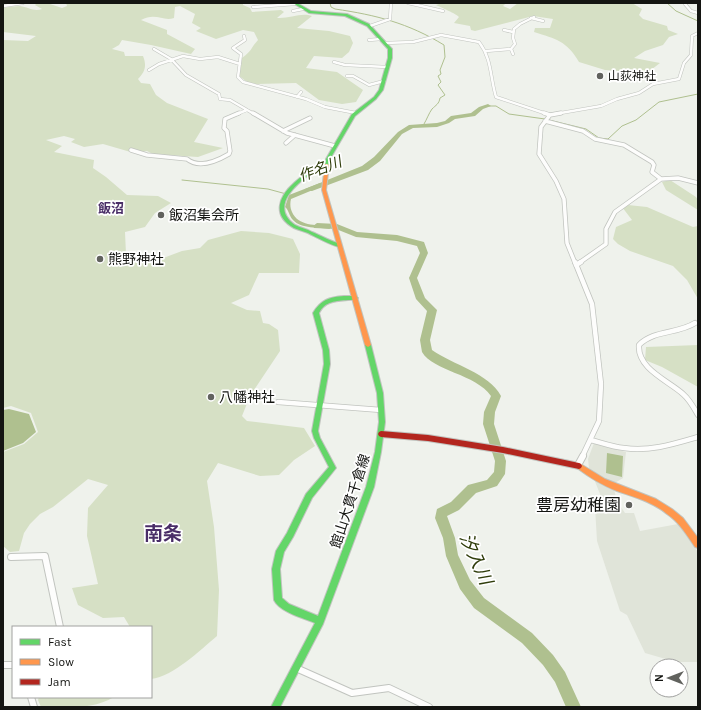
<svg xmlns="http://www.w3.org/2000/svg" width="701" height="710" viewBox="0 0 701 710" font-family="Karla,'Noto Sans JP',sans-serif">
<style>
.built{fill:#e0e4d9}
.green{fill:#d6e0c5}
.water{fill:#afc08f}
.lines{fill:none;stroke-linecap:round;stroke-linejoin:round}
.stream{stroke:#afc08f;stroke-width:1}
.river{fill:#afc08f;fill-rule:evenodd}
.street-far3-casing{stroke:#c1c4bf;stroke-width:3.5}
.street-far2-casing{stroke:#c1c4bf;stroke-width:5}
.street-far1-casing{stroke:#c1c4bf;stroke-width:6}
.street-casing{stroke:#c1c4bf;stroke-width:8}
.fast-casing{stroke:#c1c4bf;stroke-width:2}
.slow-casing{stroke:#c1c4bf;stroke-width:2}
.jam-casing{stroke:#c1c4bf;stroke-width:2}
.street-far3{stroke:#fdfdfc;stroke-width:2.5}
.street-far2{stroke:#fdfdfc;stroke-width:3.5}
.street-far1{stroke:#fdfdfc;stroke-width:4.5}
.street{stroke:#fdfdfc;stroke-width:6}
.fast{fill:#63d668;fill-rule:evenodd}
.slow{fill:#ff974d;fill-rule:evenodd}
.jam{fill:#b3261e;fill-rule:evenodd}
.poi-dot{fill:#61625e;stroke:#fff;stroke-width:1.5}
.labels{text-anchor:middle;stroke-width:3.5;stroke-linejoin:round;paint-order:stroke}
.far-poi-label{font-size:12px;fill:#141512;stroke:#fff;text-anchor:start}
.far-quarter-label{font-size:13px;font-weight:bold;fill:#492d67;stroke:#fff}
.poi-label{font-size:14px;fill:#141512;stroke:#fff;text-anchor:start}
.street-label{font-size:14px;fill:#141512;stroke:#fff}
.water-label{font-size:15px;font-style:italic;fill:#2f3d0b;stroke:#fff}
.near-poi-label{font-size:17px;fill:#141512;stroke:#fff;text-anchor:end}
.near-water-label{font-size:18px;font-style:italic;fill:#2f3d0b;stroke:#fff}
.near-quarter-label{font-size:19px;font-weight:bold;fill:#492d67;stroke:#fff}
</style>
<rect width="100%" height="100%" fill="#eff2ec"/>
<!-- built -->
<path class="built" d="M594 443 626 452 623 478 608 487 614 489 617 501 625 513H634L640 531 678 524 698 552V662H676L645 653 627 615 620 611 597 541 595 507 604 504 594 479V473L589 468 588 459Z"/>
<!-- green -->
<path class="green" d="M37 3H47L62 8 67 6 66 3H243V5L250 8 252 12 281 10 284 12 277 18C289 19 301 12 312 16L297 28 329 31 350 36 353 43 349 52 342 58 314 56 306 68 337 72 363 90 356 102 342 104 319 100 296 83 256 84 247 82 238 75 242 58C253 50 250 49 258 40L254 32 243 30 216 39 196 31 201 28 192 23 195 14 180 6 175 7 174 18C163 22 156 12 141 20L167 30V34L195 49 191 54 151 45 122 40 119 45 112 49 124 52 125 56H143C147 66 145 72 138 79L141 83 150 84 156 95 167 103 208 119 194 142 223 148 198 157 153 154 147 151 134 153 103 144 84 147 71 142 75 139 64 136 46 140 62 146 54 152 94 160 93 168 106 177 127 195 158 196 171 203 155 213 145 227 125 232 126 254 137 255 143 253 150 259 158 260 182 251 200 248 208 240 241 231 269 233 293 239 300 254 299 273H259L249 295 231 303 247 310 260 311 263 323 269 324 278 330 280 351 250 396 242 416 247 421 304 428 315 446 294 460 279 475 260 476 218 463 207 481 214 527 219 590 217 636C199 651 174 676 151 679V627H130L124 617 103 618 78 605 72 588 98 584 87 536 88 508 108 485 88 479 53 507 40 514 30 524 24 533 19 551 10 552 3 546V452L24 444 38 432 31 413 11 406 3 408V40L28 41 36 36 3 32V8C8 7 14 6 20 6 28 7 34 12 42 9L35 5Z
M442 3H506L503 6 510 9 518 3H632L642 9 639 15 643 19 667 26 668 30 678 34 669 37 663 45 645 51 634 58 660 63 647 73 605 70 579 62C567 41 556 39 534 32L535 28H550L553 19 533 16 475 31 471 30 470 26 454 23 459 17C457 14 440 7 436 5Z
M670 180 696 197 698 200V210L666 190 662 182Z
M628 205 647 207 693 227 698 226V299L687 280 673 266 630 251 618 244 613 239 616 227 632 220 622 207Z
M698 345V387L662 367 645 360 646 347Z
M39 697H114C93 710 65 707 41 707L38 700Z"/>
<!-- water -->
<path class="water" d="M320 183V187L291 199C290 203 290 208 292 212 298 226 316 225 329 226L330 229C319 227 301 229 293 220 289 216 289 210 285 207L289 195Z
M9 409 29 414 36 432 23 443 3 451V410Z
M607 453 623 456 622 477 606 473Z"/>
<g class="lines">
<!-- stream -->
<path class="stream" d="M330 3 331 7 335 9C376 15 408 23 444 45L445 57 440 70 441 74 438 76 441 82 438 85 445 95 440 98C439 104 436 105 432 109 429 113 427 119 424 124
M667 3 676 11 698 21
M488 106H496L509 114 545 119 586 129 599 138 608 139 622 126 636 120 659 102 698 94
M182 180 268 189 290 195"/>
<!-- river -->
<path class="river" d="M488 104 491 106 483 109 475 116 455 119 449 123 437 127 413 128 402 134 380 161 368 170 312 191H309L305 189 362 166 374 157 398 132 409 125 437 123 445 121 451 116 471 113 479 107Z
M317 223 337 224 357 232 397 235 424 242 428 253 417 278 425 298 437 310 430 340 432 350C453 365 489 373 501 396L495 412 494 424 506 461 505 474 497 486 476 493 459 510 447 516 455 538 458 555 470 580 484 598 532 633 553 655 565 672 581 707H566L555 682 543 665 522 643 474 608 460 589 446 556 443 538 435 518 437 509 451 502 468 485 487 480 494 472 495 461 483 424 484 412 491 396C476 374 433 371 422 352L420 340 427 311 416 299 409 278 420 253 417 246 397 241 356 237 336 229 314 228 313 226Z"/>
<defs>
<path id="street-far3" d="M408 3 443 11
M685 4 691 11 698 13
M3 6 23 3
M253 7 295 4
M293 11 303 9
M531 18 543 21
M370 26 390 19 391 3
M504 30 513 32
M244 36 245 40 233 48 241 54 238 77 243 82 306 99 325 107 356 113
M369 40 381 39
M385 43 413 42 441 35 479 42C492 59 490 77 496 97L547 114
M154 49 171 59 186 75 219 94 220 99 230 100 254 114
M486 51 511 49
M513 54 511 49 515 44 513 38 514 29 520 24 534 17
M334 62 345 65 387 67
M149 70 159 64 183 56 200 59 218 57 240 64
M347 76H353L369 85 384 81
M297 97 301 92
M237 114 247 110
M555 114 601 106 617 99 639 93 653 84 679 79 684 63 691 55 692 36 698 33"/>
<path id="street-far2" d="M253 113 287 133 335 146
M544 113 550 115 561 113
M550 115 541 127 539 154 556 181 564 199 567 243 575 263
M545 121 583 131 595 139 624 145 652 162 654 165 652 172 661 179 678 178 698 183
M283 131 310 118
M286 143 295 135
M131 150 147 155 187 159C199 169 217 161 229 154L230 151 227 131 224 128 225 119 239 113
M579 263 606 244V229L615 212 661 179"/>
<path id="street-far1" d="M575 262 592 304 601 384 599 421 582 457
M576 265 581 262
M695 323C678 334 653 330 639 345 637 369 669 381 683 394 690 400 694 408 698 415
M278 402 381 410
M591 440C602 443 613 447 624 448 649 452 674 444 698 437"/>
<path id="street" d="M578 465 583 456
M11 557 45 556 60 627
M3 665H13
M296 668 352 693 389 688 429 707
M31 697 34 707"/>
<path id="fast" d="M293 3H297L311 11 347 14 369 24 392 49V58L383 90 376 99 355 116 330 159 329 166H327V168C313 171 308 175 298 184 284 197 277 212 295 225 301 228 307 229 312 232 322 236 330 241 341 244V246L339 247C328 244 318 238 308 233 303 231 298 230 294 228 272 216 278 197 294 183 304 174 312 167 325 166L326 159 352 114 374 97 379 90 388 58V49L367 26 345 16 309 13Z
M344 296H355L358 298C355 300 352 300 348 300 336 301 325 301 319 313L329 350 330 364 318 431 320 438 336 468 312 498 293 537 284 552 280 569 282 598 289 604 318 616 366 487 375 452 379 422 377 393 365 345 368 343 371 345 383 393 385 422 381 452 374 487 323 624 280 707H271L315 623C303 618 280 612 274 600L272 569 276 551 287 533 306 494 329 467 314 438 312 431 324 364 323 350 313 313C321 300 329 297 344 296Z"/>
<path id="slow" d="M325 164H327L329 165 326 190 371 345 368 347 365 345 322 190Z
M579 463 605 479 656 499 672 509 683 518 698 538V548L695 547C687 535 679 522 667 514 653 502 634 497 617 491 602 485 589 477 577 468L576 466 577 464Z"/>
<path id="jam" d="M381 431 428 435 503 447 579 463 581 464 582 466 581 468 579 469 503 453 428 441 381 437 379 436 378 434 379 432Z"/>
</defs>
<!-- street-far3 casing -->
<use href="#street-far3" class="street-far3-casing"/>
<!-- street-far2 casing -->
<use href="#street-far2" class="street-far2-casing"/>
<!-- street-far1 casing -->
<use href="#street-far1" class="street-far1-casing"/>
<!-- street casing -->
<use href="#street" class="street-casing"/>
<!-- fast casing -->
<use href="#fast" class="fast-casing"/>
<!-- slow casing -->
<use href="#slow" class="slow-casing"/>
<!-- jam casing -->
<use href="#jam" class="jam-casing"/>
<!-- street-far3 -->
<use href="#street-far3" class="street-far3"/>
<!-- street-far2 -->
<use href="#street-far2" class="street-far2"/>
<!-- street-far1 -->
<use href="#street-far1" class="street-far1"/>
<!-- street -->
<use href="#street" class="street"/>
<!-- fast -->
<use href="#fast" class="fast"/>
<!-- slow -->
<use href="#slow" class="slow"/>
<!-- jam -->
<use href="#jam" class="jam"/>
</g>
<!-- markers -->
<g class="poi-dot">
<circle cx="600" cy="76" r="4"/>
<circle cx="161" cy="215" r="4"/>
<circle cx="100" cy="259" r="4"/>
<circle cx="211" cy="397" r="4"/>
<circle cx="629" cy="505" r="4"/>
</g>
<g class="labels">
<!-- far-poi labels -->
<g class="far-poi-label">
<text x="608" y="80">山荻神社</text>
</g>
<!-- far-quarter labels -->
<g class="far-quarter-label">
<text x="111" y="213">飯沼</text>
</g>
<!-- poi labels -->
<g class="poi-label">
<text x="169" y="220">飯沼集会所</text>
<text x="108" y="264">熊野神社</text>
<text x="219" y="402">八幡神社</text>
</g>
<!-- street labels -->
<g class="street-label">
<text transform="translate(350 501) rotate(-72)" y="5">館山大貫千倉線</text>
</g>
<!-- water labels -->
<g class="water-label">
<text transform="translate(320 169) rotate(-21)" y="5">作名川</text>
</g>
<!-- near-poi labels -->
<g class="near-poi-label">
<text x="621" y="511">豊房幼稚園</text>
</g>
<!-- near-water labels -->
<g class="near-water-label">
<text transform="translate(476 559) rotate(66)" y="6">汐入川</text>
</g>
<!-- near-quarter labels -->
<g class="near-quarter-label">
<text x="163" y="540">南条</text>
</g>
</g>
<!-- border -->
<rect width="701" height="710" fill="none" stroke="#141512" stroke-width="8"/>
<!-- legend -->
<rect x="12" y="626" width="140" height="72" fill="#ffffff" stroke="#a1a1a0"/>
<rect x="20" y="639" width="20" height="6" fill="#63d668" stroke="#a1a1a0"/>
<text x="48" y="646" font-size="12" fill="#141512">Fast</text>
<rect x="20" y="659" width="20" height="6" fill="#ff974d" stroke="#a1a1a0"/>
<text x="48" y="666" font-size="12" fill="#141512">Slow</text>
<rect x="20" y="679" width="20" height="6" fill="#b3261e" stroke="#a1a1a0"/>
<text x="48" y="686" font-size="12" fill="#141512">Jam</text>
<!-- north arrow -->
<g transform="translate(669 678) rotate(270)"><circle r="19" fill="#ffffff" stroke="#a1a1a0"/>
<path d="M0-3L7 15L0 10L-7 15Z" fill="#61625e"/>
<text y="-6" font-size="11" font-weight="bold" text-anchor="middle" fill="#141512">N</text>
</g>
</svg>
